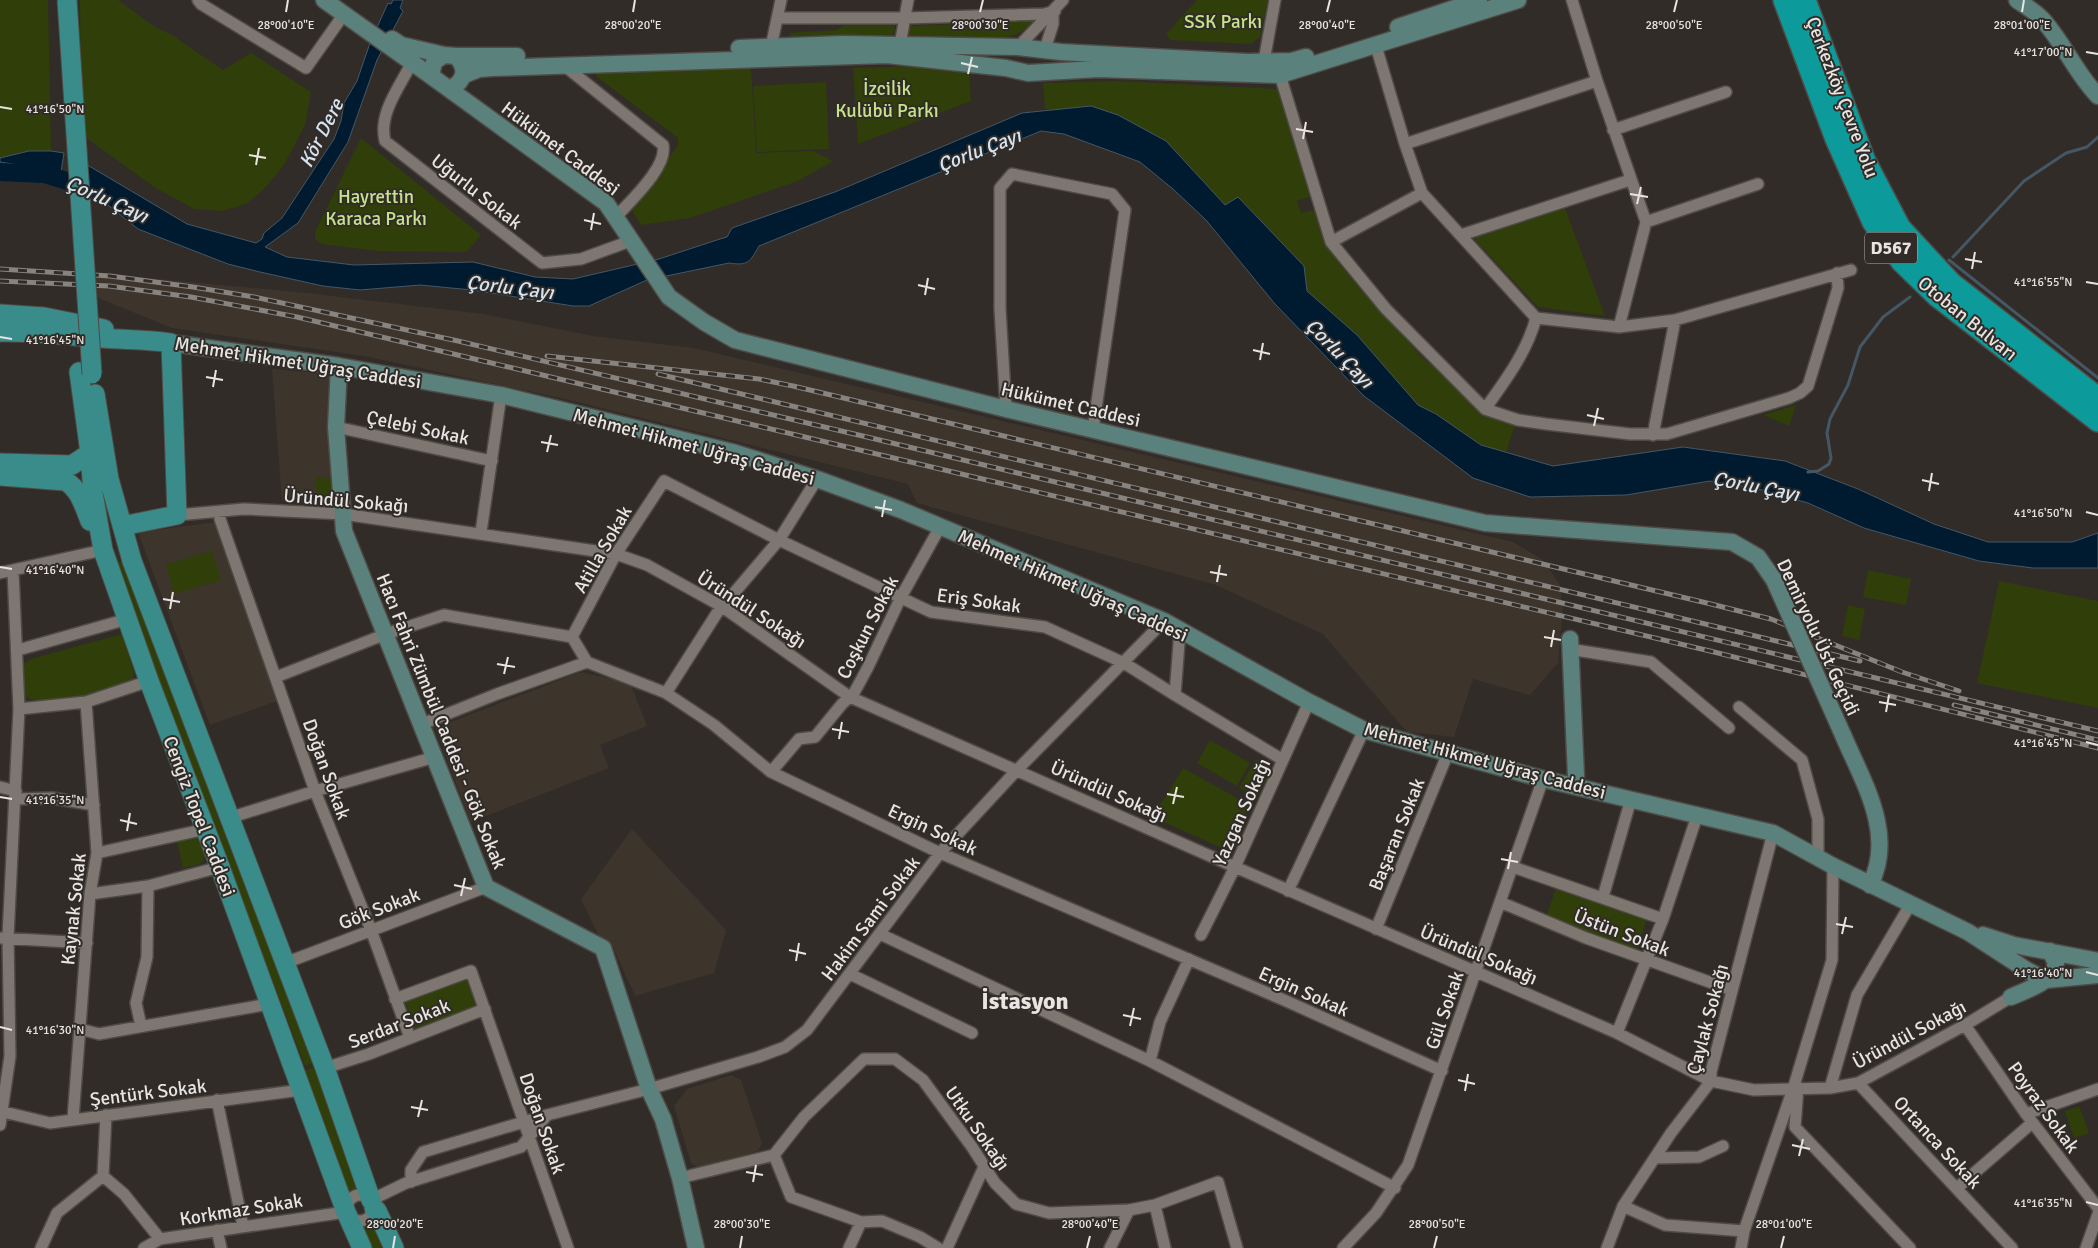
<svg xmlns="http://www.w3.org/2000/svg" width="2098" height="1248" viewBox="0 0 2098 1248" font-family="Signika,sans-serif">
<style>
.built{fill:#3d342c}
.green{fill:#303e09}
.water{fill:#001b30;stroke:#455765}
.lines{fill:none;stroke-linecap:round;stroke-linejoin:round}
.stream{stroke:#455765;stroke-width:3}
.river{stroke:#001b30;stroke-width:18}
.street-casing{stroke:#4f4a46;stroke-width:14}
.secondary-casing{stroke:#4f4a46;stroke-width:19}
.primary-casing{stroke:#4f4a46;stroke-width:21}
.highway-casing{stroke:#4f4a46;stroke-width:24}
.street{stroke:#7d7671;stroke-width:11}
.secondary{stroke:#5b817d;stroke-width:16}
.primary{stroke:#398c8a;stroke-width:19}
.highway{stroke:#0c9b9a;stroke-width:21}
.rail-casing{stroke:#87837f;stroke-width:5}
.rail{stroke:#312c28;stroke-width:3;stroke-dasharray:9;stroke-linecap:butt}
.secondary-bridge-casing{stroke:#4f4a46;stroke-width:19;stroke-linecap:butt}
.primary-bridge-casing{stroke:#4f4a46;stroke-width:21;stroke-linecap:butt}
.secondary-bridge{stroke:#5b817d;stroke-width:16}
.primary-bridge{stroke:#398c8a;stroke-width:19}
.ticks{fill:none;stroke:#e7e4e1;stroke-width:2}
.labels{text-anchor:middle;stroke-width:4;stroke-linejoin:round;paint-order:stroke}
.shield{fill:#312c28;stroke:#b0adaa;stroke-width:1}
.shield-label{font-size:18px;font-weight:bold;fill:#e7e4e1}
.park-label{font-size:19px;fill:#c5e38a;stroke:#312c28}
.street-label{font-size:19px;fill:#e7e4e1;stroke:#312c28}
.water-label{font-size:20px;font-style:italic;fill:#d5e4f1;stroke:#312c28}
.district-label{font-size:24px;font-weight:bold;fill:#e7e4e1;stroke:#312c28}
.ticks-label{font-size:12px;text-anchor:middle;fill:#e7e4e1;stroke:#312c28;stroke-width:4;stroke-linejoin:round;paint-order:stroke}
</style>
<rect width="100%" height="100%" fill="#312c28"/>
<!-- built -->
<path class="built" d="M94 273 307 293 483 314 593 336 694 348 1513 542 1543 560 1560 585 1563 606 1558 663 1530 695 1473 679 1454 737 1407 732 1323 634 1216 585 917 503 908 484 565 399 364 356 172 328 96 297Z
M272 369 331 374 336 506 282 501Z
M216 522 280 700 210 725 139 535 140 532Z
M581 672 630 683 647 726 600 745 609 768 471 822 435 728Z
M632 829 726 930 714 973 635 996 610 941 599 936 581 899Z
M731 1075 741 1080 762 1143 758 1151 700 1169 691 1163 674 1106 687 1089Z"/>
<!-- green -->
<path class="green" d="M0 0H48L51 151H29L0 158Z
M80 0H118L155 27 172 35 223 70 251 53 311 92 305 125 284 165 263 190 246 204 222 211 194 209 154 187 81 134Z
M1197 0H1268L1260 37 1251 44 1170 40 1166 34Z
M1032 21 1031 24C1026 28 1020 33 1015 35 986 43 938 39 908 38L910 26Z
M893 22 895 29 892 35 790 36V33L837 30 845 24Z
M921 66 969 74 971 101 858 144 853 68Z
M751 68 756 153 813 151 833 161 798 181 690 218 641 225 632 210 678 145V138L596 76 597 72Z
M1117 81 1277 89 1311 196 1297 201 1301 213 1314 210 1326 242 1342 267 1422 357 1465 395 1515 425 1506 452 1481 445 1436 414 1418 405 1357 335 1307 291 1304 266 1225 205 1166 141 1091 106 1048 110 1045 108 1043 83Z
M826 82 829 149 757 152 753 86Z
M361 138 481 235 467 252 377 251 321 244 315 239V232Z
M1565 208 1605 316 1538 307 1476 241V236Z
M1796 405 1789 426 1764 415Z
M316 477H332V500H316Z
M212 551 221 580 174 594 166 564Z
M129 558 319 1061 305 1066 115 563Z
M1868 570 1911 579 1906 605 1863 597Z
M1999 581 2098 601V708L1977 683Z
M1848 605 1865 609 1859 640 1842 636Z
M122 634 134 673 131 684C105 692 47 711 23 695L24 663 31 659Z
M1210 740 1250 763 1237 786 1197 763Z
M1256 759 1273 768 1256 797 1239 788Z
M1183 768 1250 805 1239 829 1233 827 1229 836 1234 839 1229 851 1150 816 1167 795Z
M200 831 208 854 200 864 183 868 176 837Z
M1557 885 1648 916 1635 955 1546 917Z
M462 979 470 981 479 1006 419 1031 413 1027 405 1000Z
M316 1066 362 1190 347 1196 304 1071Z
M2079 1106 2089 1133 2074 1138 2065 1111Z
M374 1222 386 1248H371L362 1227Z"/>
<!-- water -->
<path class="water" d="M393 0H403L400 8 403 11 377 60 348 142 298 223 265 247 287 257 354 265 473 262 535 277 573 279 659 259 720 239 727 237 732 228 835 192 1022 113 1091 106 1118 115 1166 141 1225 205 1238 197 1304 266 1307 291 1357 335 1418 405 1436 414 1481 445 1553 466 1683 447 1785 461 1858 489 1934 524 1988 542H2072L2098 533V568H2033L1979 561 1864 528 1808 503 1758 489 1710 481 1626 495 1530 497 1473 478 1364 396 1275 304 1206 220 1173 189 1140 162 1064 134 1041 131 759 246C750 262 748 266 729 263L647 280 589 306H573L472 290 420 285 360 290 323 286 260 272 228 264 138 229 84 186V163L187 224 256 243 262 239 264 233 282 218 334 139 341 121 344 103 357 81 370 43 388 3 391 4Z
M29 151H51L64 153 61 172 0 162V158Z"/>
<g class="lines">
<!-- stream -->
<path class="stream" d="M1953 257 2024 181 2066 153 2087 147 2098 137
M1949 260 2098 378
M1808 472 1818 471 1829 464 1831 458 1827 433 1830 419 1848 385 1860 347 1883 317 1910 297"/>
<!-- river -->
<path class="river" d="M0 172 44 174 90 188"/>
<defs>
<path id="street" d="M198 0 201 4 306 68 344 14
M1572 0 1597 81 1646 222 1758 184
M777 18H905L1044 14 1055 11
M900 45 908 0
M1376 46 1405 144 1422 193 1536 318 1619 327 1646 222
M771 47 781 0
M1018 47 1063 0
M1045 49 1053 24V12
M1264 61 1275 0
M412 62C400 87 378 113 385 141L542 263 581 259 633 240
M566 67 663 145C668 167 630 201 616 217
M1280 75 1331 242 1386 309 1485 409 1518 420 1546 424 1630 434H1667L1789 398 1800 393 1808 386 1838 288 1837 273
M1613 130 1726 92
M1405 144 1597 81
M1461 235 1630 180
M1331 242 1422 193
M1619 327 1675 320 1851 270
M1006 409 1000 309V188L1012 174 1112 194 1125 210 1093 429
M1485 409C1505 381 1527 352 1536 318
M336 427 492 461
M1653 435 1675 320
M221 511 220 519 315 791 371 930 410 1038
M177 515 244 509 343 514 616 554 647 565 721 606 850 697 1235 867 1617 1033 1711 1081 1754 1090 1830 1088 1858 1083 1965 1025 2011 997
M481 532 501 395
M0 573 103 550
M572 637 616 554 664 481 779 540 931 612 1045 627 1124 663 1175 695 1283 760
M572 637 587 662
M1569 649 1651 662 1729 728
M18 650 117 622
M276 677 386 634 444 615 572 637
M666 693 717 613 779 540 817 479
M1175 695 1180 630
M1739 707 1802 760 1818 819V858
M19 709 86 702 149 681
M422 724 497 694 587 662 666 693 714 725 771 772 836 803 940 853 1284 1000 1442 1071
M771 772 799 739 815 737 842 704 854 693 868 667 901 597 940 527
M0 787 16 791
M16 799 52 798 94 805
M229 818 315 791 435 757
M97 853 206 829
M1513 867 1663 919
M1288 891 1364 730
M90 894 148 886 220 867
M1603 897 1631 799
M1500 902 1586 938 1732 990
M1376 929 1448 753
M880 934 1150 1061 1395 1188
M1201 935 1235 867 1309 702
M0 938 87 943
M285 963 486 887
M850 974 972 1033
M395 999 471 971 568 1248
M1965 1025 2026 1114 2098 1208
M141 1026 136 1003 147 957 148 886
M80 1029 99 1034 269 1004
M1617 1033 1663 919 1697 816
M1150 1061 1160 1022 1189 959
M325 1068 369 1054 485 1009
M1858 1083 2012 1248
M1798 1087 1795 1127 1910 1248
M1830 1088 1857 995 1910 905
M217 1100 243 1226
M0 1111 50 1123 301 1090
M2026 1114 2098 1089
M73 1119 90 894 97 853 86 702
M0 1125 10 1056 8 937 19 709 13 571
M774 1155 804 1117 864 1059H895L923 1080 972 1147 995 1183 1016 1204 1049 1213 1129 1210 1155 1205 1165 1248
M774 1155 791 1197 861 1222 882 1221 920 1237 938 1248
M1655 1158 1699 1157 1723 1146
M103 1176 124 1194 160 1239
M680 1178 774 1155
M411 1182V1170L423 1152 547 1115
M1957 1188 2032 1123
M347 1208a13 13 0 1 1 26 0a13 13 0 1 1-26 0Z
M371 1200 406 1183 521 1147 547 1115 649 1089 758 1057 785 1047 807 1030 940 853 1016 771 1164 621
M1155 1205 1218 1182 1237 1248
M1623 1206 1665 1225 1744 1231
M217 1230 221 1248
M41 1248 57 1213 103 1176 106 1115
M144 1248 160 1239 346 1212
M849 1248 861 1222
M947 1248 984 1167
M1110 1248 1129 1210
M1343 1248 1376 1213 1408 1165 1543 779
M1607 1248 1623 1206 1671 1133 1711 1081V1072L1773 833
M1741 1248 1744 1231 1793 1089 1832 960 1833 866
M2086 1248 2098 1214"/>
<path id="secondary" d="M324 0 431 76
M2017 0C2025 6 2036 12 2042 19 2064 43 2076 74 2098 96
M1398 27 1479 0
M392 39 401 45 444 55
M739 48 843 44 1018 47 1061 52 1247 62 1292 61 1306 57
M456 56H517
M464 75 479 69 492 68 887 55 1006 68 1028 73 1098 69 1280 75 1518 0
M450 89C465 81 468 69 456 56L444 55 434 62 431 76 467 102 606 203 669 297 704 322 735 340 1006 409 1485 523 1732 542 1758 557 1774 580
M171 343 339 366 501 395 736 453 817 479 901 510 1164 621 1309 702 1364 730 1543 779 1773 833 1833 866 1968 932 2025 969 2046 980 2098 975
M339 366 336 427 344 531 486 887 603 948 649 1089 663 1119 680 1178 696 1248
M1570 639 1576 776 1574 786
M1843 735C1863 782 1896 834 1870 885
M1983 935 2014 945 2098 961
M2011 997C2028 989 2052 983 2056 963L2050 951"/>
<path id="primary" d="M0 314 44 317 104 329
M0 332C34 331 67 336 101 338 125 340 148 339 171 343L177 515 122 526
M79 372 90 453 93 493 103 550 149 681 220 867 346 1212 362 1248
M95 394 109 479 132 561 325 1068 371 1200
M0 463 72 465 90 453
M0 476 65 481C79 488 84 506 90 521
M374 1208 377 1211 394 1248"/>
<path id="highway" d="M1784 0 1836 139 1873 222 1902 262 1937 296 2098 421
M1805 0 1864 159 1900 228 1951 283 2098 398"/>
</defs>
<!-- street casing -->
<use href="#street" class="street-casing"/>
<!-- secondary casing -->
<use href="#secondary" class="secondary-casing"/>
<!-- primary casing -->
<use href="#primary" class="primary-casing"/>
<!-- highway casing -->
<use href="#highway" class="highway-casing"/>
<!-- street -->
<use href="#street" class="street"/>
<!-- secondary -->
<use href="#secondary" class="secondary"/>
<!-- primary -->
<use href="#primary" class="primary"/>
<!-- highway -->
<use href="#highway" class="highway"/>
<defs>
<path id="rail" d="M0 269 110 276 193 287 254 297 458 341 867 437 2098 731
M0 281 109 286 191 297 297 317 1710 651 2098 748
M547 356 759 379 793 386 1711 604 1771 619 1902 672 1959 691
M658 374 1860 661
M1954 705 2098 740"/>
</defs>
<!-- rail casing -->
<use href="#rail" class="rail-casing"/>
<!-- rail -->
<use href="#rail" class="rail"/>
<defs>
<path id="secondary-bridge" d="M1774 580 1843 735"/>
<path id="primary-bridge" d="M67 0 92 374"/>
</defs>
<!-- secondary-bridge casing -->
<use href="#secondary-bridge" class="secondary-bridge-casing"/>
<!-- primary-bridge casing -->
<use href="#primary-bridge" class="primary-bridge-casing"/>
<!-- secondary-bridge -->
<use href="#secondary-bridge" class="secondary-bridge"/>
<!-- primary-bridge -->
<use href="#primary-bridge" class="primary-bridge"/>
</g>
<!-- ticks -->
<path class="ticks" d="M286 12 288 0M633 12 635 0M980 12 983 0M1327 12 1330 0M1674 12 1677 0M2022 12 2024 0M2086 52 2098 54M961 63 978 67M968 74 972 57M0 107 12 109M1296 129 1313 132M1303 139 1306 122M249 155 266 158M256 165 259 148M1630 194 1648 197M1637 204 1641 187M584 220 601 224M591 230 594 213M1965 259 1982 262M1972 269 1975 252M2086 282 2098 284M918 285 935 289M925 295 928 278M0 337 12 339M1253 350 1270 354M1260 360 1263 343M206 377 223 380M213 387 216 370M1587 415 1604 419M1594 426 1598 408M541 442 558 445M547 452 551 435M1922 480 1939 484M1929 491 1932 473M875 507 892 510M2086 512 2098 515M882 517 885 500M0 567 12 569M1210 572 1227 575M1217 582 1220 565M163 599 180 602M170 609 173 592M1544 637 1561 640M1551 647 1554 630M497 664 515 667M504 674 508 657M1879 702 1896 705M1886 712 1889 695M832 729 849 732M839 739 842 722M2086 742 2098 745M1167 794 1184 797M0 797 12 799M1173 804 1177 787M120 820 137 824M127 831 130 813M1501 859 1518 862M1508 869 1511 852M454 885 472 889M461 896 465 878M1836 924 1853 927M1842 934 1846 917M789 950 806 954M796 961 799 943M2086 972 2098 975M1123 1015 1141 1019M1130 1026 1134 1008M0 1027 12 1030M1458 1080 1475 1084M1465 1091 1468 1074M411 1107 428 1110M418 1117 422 1100M1792 1145 1810 1149M1799 1156 1803 1139M746 1172 763 1175M753 1182 756 1165M2086 1202 2098 1205M393 1248 395 1236M740 1248 742 1236M1087 1248 1090 1236M1434 1248 1437 1236M1781 1248 1784 1236"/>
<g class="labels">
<!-- shield labels -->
<rect class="shield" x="1865" y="232.5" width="52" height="31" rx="4"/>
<g class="shield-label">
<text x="1891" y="254">D567</text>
</g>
<!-- park labels -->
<g class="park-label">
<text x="1223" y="28">SSK Parkı</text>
<text x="887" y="95">İzcilik<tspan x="887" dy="22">Kulübü Parkı</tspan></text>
<text x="376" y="203">Hayrettin<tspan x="376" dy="22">Karaca Parkı</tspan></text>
</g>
<!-- street labels -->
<g class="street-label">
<text transform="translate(1843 97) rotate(69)" y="7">Çerkezköy Çevre Yolu</text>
<text transform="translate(561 148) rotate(37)" y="7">Hükümet Caddesi</text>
<text transform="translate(477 191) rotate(38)" y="7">Uğurlu Sokak</text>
<text transform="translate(1968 318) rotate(39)" y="7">Otoban Bulvarı</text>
<text transform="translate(298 362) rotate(9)" y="7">Mehmet Hikmet Uğraş Caddesi</text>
<text transform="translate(1071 404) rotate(13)" y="7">Hükümet Caddesi</text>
<text transform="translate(418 427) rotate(12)" y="7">Çelebi Sokak</text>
<text transform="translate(694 446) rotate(15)" y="7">Mehmet Hikmet Uğraş Caddesi</text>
<text transform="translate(346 500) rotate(5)" y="7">Üründül Sokağı</text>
<text transform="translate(602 549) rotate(-60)" y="7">Atilla Sokak</text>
<text transform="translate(1073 585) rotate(24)" y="7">Mehmet Hikmet Uğraş Caddesi</text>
<text transform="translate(979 600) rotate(8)" y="7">Eriş Sokak</text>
<text transform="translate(752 609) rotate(33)" y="7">Üründül Sokağı</text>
<text transform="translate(867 627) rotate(-63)" y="7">Coşkun Sokak</text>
<text transform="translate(1819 637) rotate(65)" y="7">Demiryolu Üst Geçidi</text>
<text transform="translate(442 721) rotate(68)" y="7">Hacı Fahri Zümbül Caddesi - Gök Sokak</text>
<text transform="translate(1485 760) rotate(15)" y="7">Mehmet Hikmet Uğraş Caddesi</text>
<text transform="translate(327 769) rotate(70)" y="7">Doğan Sokak</text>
<text transform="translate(1109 791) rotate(24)" y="7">Üründül Sokağı</text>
<text transform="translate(1241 812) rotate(-66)" y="7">Yazgan Sokağı</text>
<text transform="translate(200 816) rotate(69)" y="7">Cengiz Topel Caddesi</text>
<text transform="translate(933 829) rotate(25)" y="7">Ergin Sokak</text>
<text transform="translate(1396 834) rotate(-68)" y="7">Başaran Sokak</text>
<text transform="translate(379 908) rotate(-21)" y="7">Gök Sokak</text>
<text transform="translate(73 909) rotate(-84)" y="7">Kaynak Sokak</text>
<text transform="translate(870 918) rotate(-53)" y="7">Hakim Sami Sokak</text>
<text transform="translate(1622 932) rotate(21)" y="7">Üstün Sokak</text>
<text transform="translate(1479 954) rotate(23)" y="7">Üründül Sokağı</text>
<text transform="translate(1304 991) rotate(24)" y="7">Ergin Sokak</text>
<text transform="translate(1444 1010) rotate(-71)" y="7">Gül Sokak</text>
<text transform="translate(1707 1019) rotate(-75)" y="7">Çaylak Sokağı</text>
<text transform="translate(399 1023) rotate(-21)" y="7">Serdar Sokak</text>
<text transform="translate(1909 1034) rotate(-28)" y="7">Üründül Sokağı</text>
<text transform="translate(148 1092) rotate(-7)" y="7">Şentürk Sokak</text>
<text transform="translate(2044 1107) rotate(54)" y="7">Poyraz Sokak</text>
<text transform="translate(543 1123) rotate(71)" y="7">Doğan Sokak</text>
<text transform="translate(978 1128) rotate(55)" y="7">Utku Sokağı</text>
<text transform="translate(1938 1142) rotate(47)" y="7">Ortanca Sokak</text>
<text transform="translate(241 1209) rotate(-9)" y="7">Korkmaz Sokak</text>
</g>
<!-- water labels -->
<g class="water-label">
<text transform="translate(321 133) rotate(-63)" y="7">Kör Dere</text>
<text transform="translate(979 150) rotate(-21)" y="7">Çorlu Çayı</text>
<text transform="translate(107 199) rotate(24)" y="7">Çorlu Çayı</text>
<text transform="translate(510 287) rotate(7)" y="7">Çorlu Çayı</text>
<text transform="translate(1340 353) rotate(46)" y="7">Çorlu Çayı</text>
<text transform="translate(1756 486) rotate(11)" y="7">Çorlu Çayı</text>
</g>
<!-- district labels -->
<g class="district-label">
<text x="1025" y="1009">İstasyon</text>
</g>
</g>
<g class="ticks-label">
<text x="286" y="29">28°00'10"E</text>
<text x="633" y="29">28°00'20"E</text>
<text x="980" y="29">28°00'30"E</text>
<text x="1327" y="29">28°00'40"E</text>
<text x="1674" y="29">28°00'50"E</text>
<text x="2022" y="29">28°01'00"E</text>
<text x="2043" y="56">41°17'00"N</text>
<text x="55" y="113">41°16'50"N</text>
<text x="2043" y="286">41°16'55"N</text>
<text x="55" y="344">41°16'45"N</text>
<text x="2043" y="517">41°16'50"N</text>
<text x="55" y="574">41°16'40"N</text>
<text x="2043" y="747">41°16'45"N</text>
<text x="55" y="804">41°16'35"N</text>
<text x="2043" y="977">41°16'40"N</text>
<text x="55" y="1034">41°16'30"N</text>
<text x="2043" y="1207">41°16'35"N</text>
<text x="395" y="1228">28°00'20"E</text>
<text x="742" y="1228">28°00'30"E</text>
<text x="1090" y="1228">28°00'40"E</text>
<text x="1437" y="1228">28°00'50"E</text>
<text x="1784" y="1228">28°01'00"E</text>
</g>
</svg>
